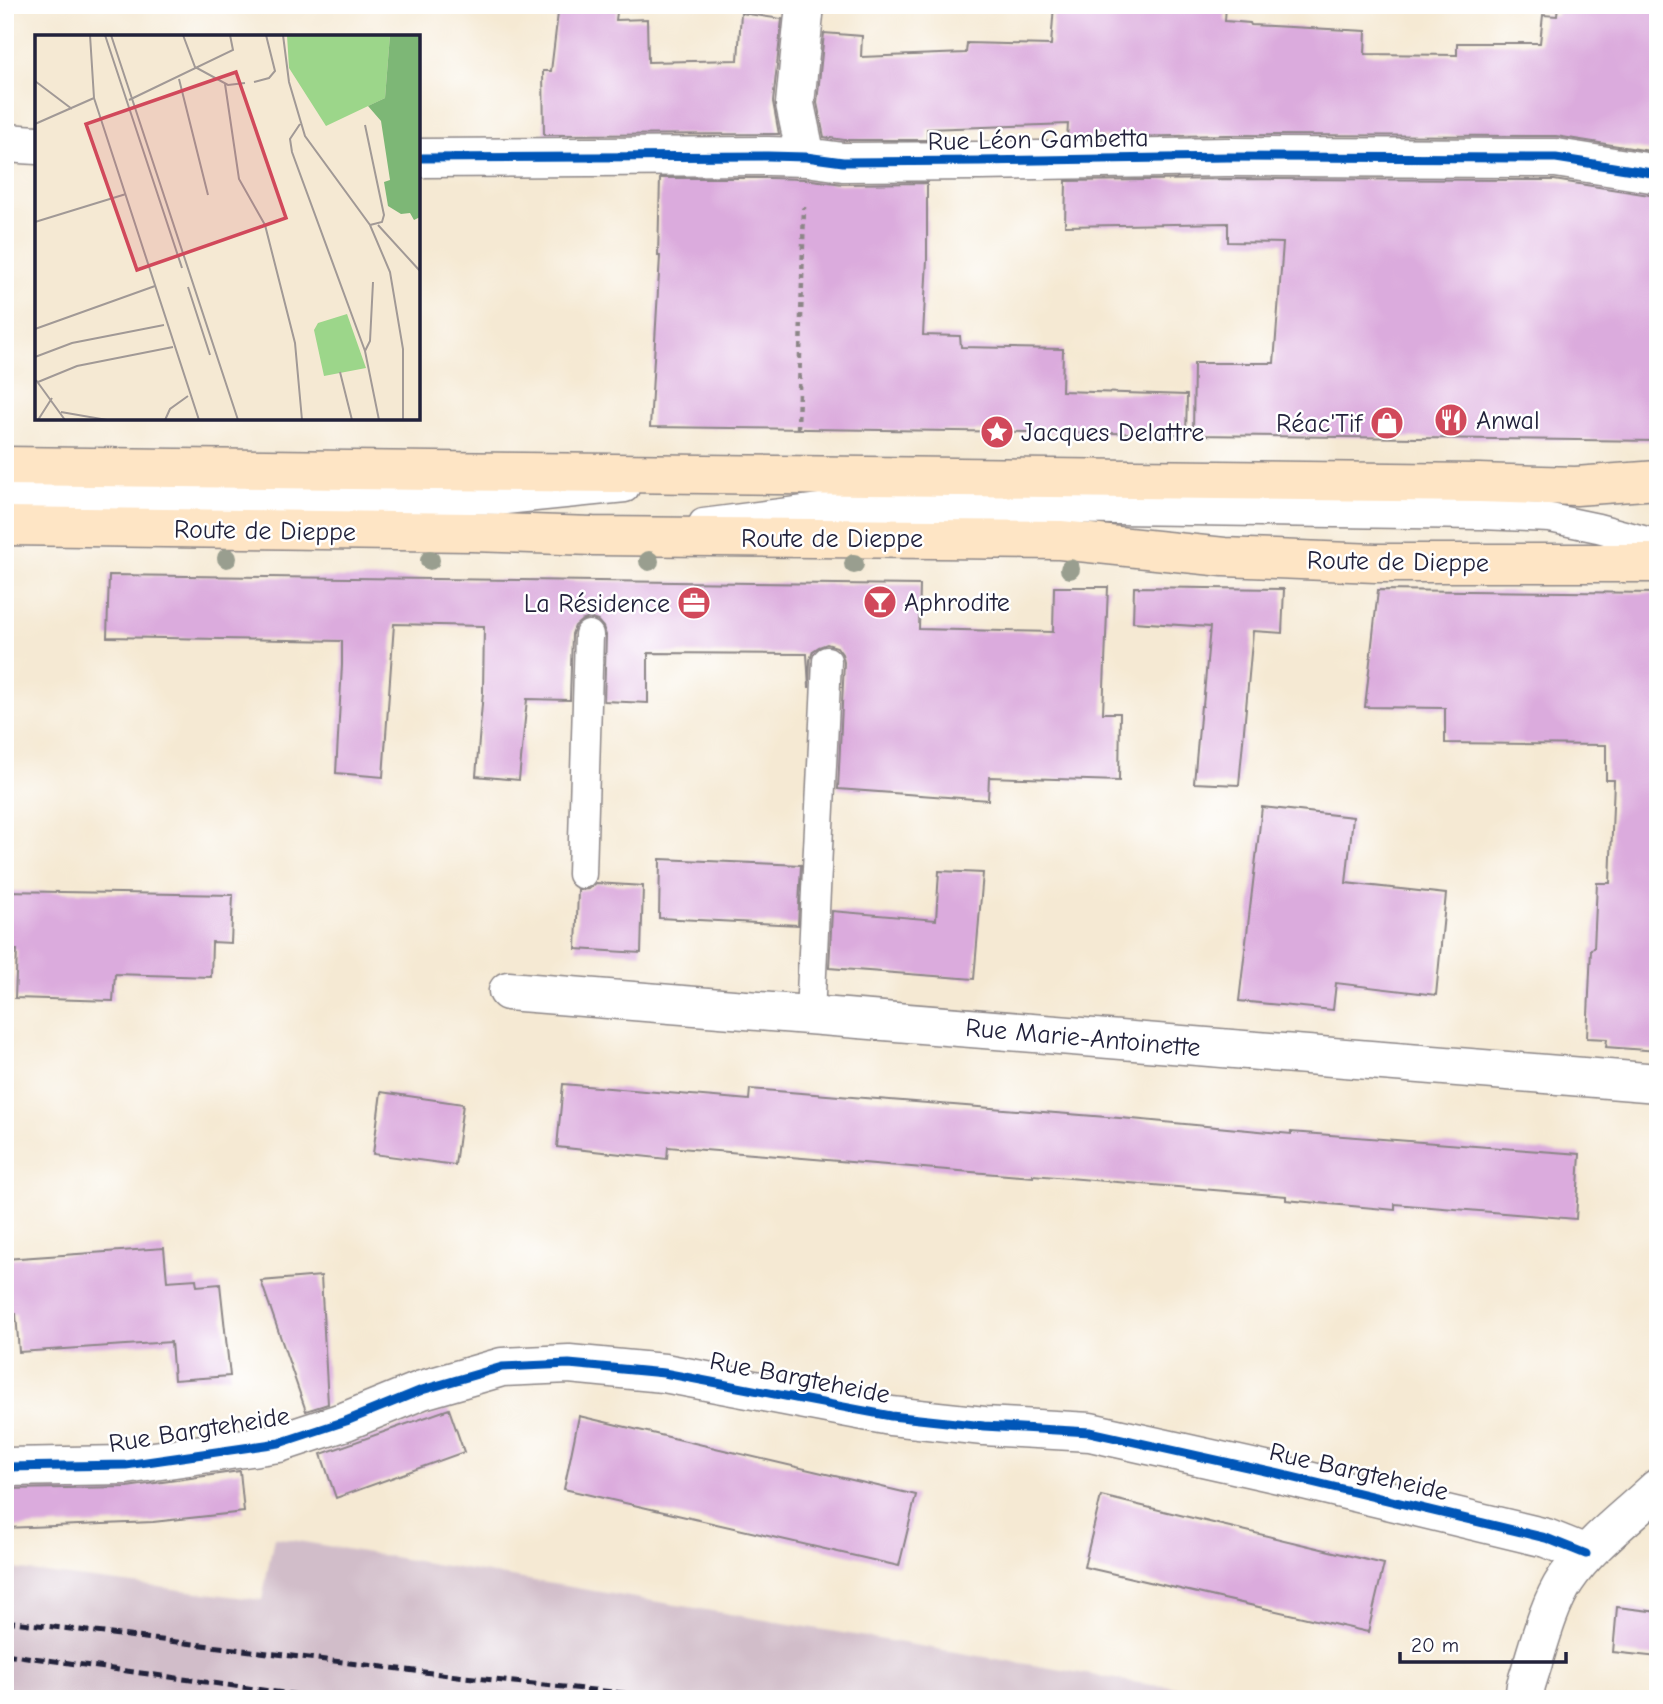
<svg xmlns="http://www.w3.org/2000/svg" width="1663" height="1704" viewBox="0 0 1663 1704" font-family="'Comic Neue',sans-serif">
<style>
.industrial{fill:#d1bdc9}
.building{fill:#dbabdd}
.lines{fill:none;stroke-linecap:round;stroke-linejoin:round}
.service-casing{stroke:#8c8687;stroke-width:31}
.minor-casing{stroke:#8c8687;stroke-width:41}
.secondary-casing{stroke:#8c8687;stroke-width:41}
.path{stroke:#8c8687;stroke-width:4.5;stroke-dasharray:5 5;stroke-linecap:butt}
.service{stroke:#fff;stroke-width:28}
.minor{stroke:#fff;stroke-width:38}
.secondary{stroke:#fee5c5;stroke-width:38}
.rail{stroke:#22223b;stroke-width:5;stroke-dasharray:10 5;stroke-linecap:butt}
.cycleway-casing{stroke:#fff;stroke-width:13}
.cycleway{stroke:#0057b8;stroke-width:9}
.tree{fill:#999e8f}
.labels{text-anchor:middle;stroke-width:5;stroke-linejoin:round;paint-order:stroke}
.street-label{font-size:26px;fill:#22223b;stroke:#fff}
.poi-label{font-size:26px;fill:#22223b;stroke:#fff;text-anchor:start}
.inset-road{fill:none;stroke:#a19996;stroke-width:2}
.view{fill:#d1495b;fill-opacity:0.15;stroke:#d1495b;stroke-width:3.5}
.inset-edge{fill:none;stroke:#22223b;stroke-width:3.5}
</style>
<rect width="100%" height="100%" fill="#fff"/>
<filter id="ink" filterUnits="userSpaceOnUse"><feTurbulence type="fractalNoise" baseFrequency=".0143" numOctaves="2"/><feDisplacementMap in="SourceGraphic" scale="14" xChannelSelector="R" yChannelSelector="G"/><feConvolveMatrix kernelMatrix="1 2 1 2 8 2 1 2 1" color-interpolation-filters="sRGB"/></filter>
<filter id="wash" filterUnits="userSpaceOnUse"><feTurbulence type="fractalNoise" baseFrequency=".00686" numOctaves="4" result="noise"/><feDisplacementMap in="SourceGraphic" scale="28" xChannelSelector="R" yChannelSelector="G"/><feGaussianBlur stdDeviation="1.57" result="paint"/><feColorMatrix in="noise" values="0 0 0 0 0 0 0 0 0 0 0 0 0 0 0 0 0 1.4 0 .05"/><feComposite in="paint" operator="in"/></filter>
<g filter="url(#wash)">
<rect width="100%" height="100%" fill="#f5e9d3"/>
<!-- industrial -->
<path class="industrial" d="M274 1537 1151 1685 1320 1699H5V1568L262 1600Z"/>
<g id="blocks">
<!-- building -->
<path class="building" d="M559 5H618L616 20 647 19 648 62 738 60 741 13 782 19 773 102 779 134 544 135 543 71H551Z
M1054 5H1226L1225 21 1250 23 1251 25 1366 31 1365 54 1457 55V43H1540L1543 15 1557 16 1558 5H1658V144H1656V152L1556 136 1227 135 1067 138 1068 124 927 129V140H844L824 137 817 103 824 33 862 36 861 57 966 53 967 43 1051 45Z
M660 178H768L804 179 843 184 927 183V259L923 335 960 336 961 347 1063 349 1062 391 1187 395 1186 434 650 427 660 256H658Z
M1227 179 1554 180 1656 196 1655 243H1658V441L1193 435 1194 363H1274L1283 243 1228 242V223L1065 226 1066 181Z
M109 575 920 585 919 629 1053 632 1054 587H1108L1103 713H1120L1119 781 989 777 988 800 838 789 844 662 842 654 837 647 827 644 819 647 813 651 810 660 809 688 807 654 648 653V703L604 701 606 635 603 627 598 621 589 618 581 621 575 626 572 634 570 700 527 699 519 780 476 776 483 692 484 626 394 624 383 777 336 773 342 665V641L107 637Z
M1134 587 1284 589 1282 633 1253 631 1239 785 1194 783 1201 706H1203L1210 627 1133 622Z
M1378 590 1658 593V1051L1606 1047 1607 1039 1587 1038 1591 949 1594 948 1597 883H1610L1614 780H1606V745L1445 743V708L1365 707Z
M1262 807 1353 817 1346 883 1446 894 1436 995 1336 983 1333 1010 1239 1001Z
M660 859 801 865 798 925 659 918Z
M939 871 983 873 974 979 829 968 832 911 936 920Z
M596 883 643 886 641 953 576 949 578 890 589 889Z
M5 891 233 895 231 943 212 942 211 977 115 974 113 1001 15 998 17 950H5Z
M563 1084 749 1100 750 1089 1132 1119 1291 1134V1132L1580 1154 1576 1219 1395 1204V1210L1286 1200V1196L1033 1175V1177L668 1147 667 1159 557 1147Z
M381 1092 463 1104 455 1165 373 1154Z
M164 1248 167 1281 196 1279 197 1286 220 1284 230 1376 174 1380 171 1342 19 1352 16 1314H5V1259Z
M321 1276 328 1404 306 1411 261 1281Z
M449 1409 464 1452 336 1498 321 1454Z
M579 1416 916 1495 899 1566 564 1489Z
M240 1471 244 1512 153 1522 5 1528V1489L127 1487Z
M1101 1496 1384 1564 1368 1632 1084 1567Z
M1617 1607 1658 1612V1657L1613 1652Z"/>
</g>
</g>
<g filter="url(#ink)">
<use href="#blocks" fill-opacity="0" stroke="#8c8687" stroke-width="2"/>
<g class="lines">
<defs>
<path id="service" d="M5 495 505 500 625 488
M703 523 836 506 1481 515 1550 518 1598 528 1658 544
M582 874 589 635
M810 1015 827 661"/>
<path id="minor" d="M805 5 795 104 806 157
M5 143 37 145
M418 158 768 156 806 157 843 162 980 161 1227 157 1556 158 1658 174
M508 991 1658 1083
M5 1467 126 1465 279 1443 346 1421 422 1390 502 1367 569 1364 664 1373 891 1416 984 1426 1090 1432 1279 1474 1546 1538 1586 1554
M1524 1699 1526 1685C1537 1652 1547 1607 1566 1579 1590 1544 1627 1517 1658 1488"/>
<path id="secondary" d="M5 466 1479 483 1576 486 1658 480
M5 526 471 532 593 536 1060 540 1224 557 1376 563H1658"/>
</defs>
<!-- service casing -->
<use href="#service" class="service-casing"/>
<!-- minor casing -->
<use href="#minor" class="minor-casing"/>
<!-- secondary casing -->
<use href="#secondary" class="secondary-casing"/>
<!-- path -->
<path class="path" d="M798 429 804 207"/>
<!-- service -->
<use href="#service" class="service"/>
<!-- minor -->
<use href="#minor" class="minor"/>
<!-- secondary -->
<use href="#secondary" class="secondary"/>
<!-- rail -->
<path class="rail" d="M5 1621 465 1677 681 1699
M5 1654 327 1699"/>
<defs>
<path id="cycleway" d="M418 158 768 156 806 157 843 162 980 161 1227 157 1556 158 1658 174
M5 1467 126 1465 279 1443 346 1421 422 1390 502 1367 569 1364 664 1373 891 1416 984 1426 1090 1432 1279 1474 1546 1538 1586 1554"/>
</defs>
<!-- cycleway casing -->
<use href="#cycleway" class="cycleway-casing"/>
<!-- cycleway -->
<use href="#cycleway" class="cycleway"/>
</g>
<!-- trees -->
<g class="tree">
<circle cx="227" cy="558" r="10"/>
<circle cx="430" cy="560" r="10"/>
<circle cx="649" cy="561" r="10"/>
<circle cx="854" cy="564" r="10"/>
<circle cx="1070" cy="569" r="10"/>
</g>
</g>
<!-- icons -->
<defs>
<symbol id="restaurant-disc" viewBox="-11 -11 22 22"><circle r="9.5" fill="#d1495b" stroke="#fff"/><path d="M-5-6h1v4h1v-4h1v4h1v-4h1v5L-1.5 .5V6h-2V.5L-5-1ZM5-6V6H3V1.5H1.5Q1.5-4 5-6Z" fill="#fff"/></symbol>
<symbol id="shop-disc" viewBox="-11 -11 22 22"><circle r="9.5" fill="#d1495b" stroke="#fff"/><path d="M-5-2.5h2.3a2.7 3.5 0 0 1 5.4 0H5L5.5 6h-11ZM-1.5-2.5h3a1.5 2.3 0 0 0-3 0Z" fill="#fff"/></symbol>
<symbol id="sight-disc" viewBox="-11 -11 22 22"><circle r="9.5" fill="#d1495b" stroke="#fff"/><path d="M0-6L1.8-2.2L6-1.7L2.9 1.2L3.7 5.4L0 3.3L-3.7 5.4L-2.9 1.2L-6-1.7L-1.8-2.2Z" fill="#fff"/></symbol>
<symbol id="bar-disc" viewBox="-11 -11 22 22"><circle r="9.5" fill="#d1495b" stroke="#fff"/><path d="M-6-5H6L.8 .8V4.5H3.5V6h-7V4.5H-.8V.8Z" fill="#fff"/></symbol>
<symbol id="office-disc" viewBox="-11 -11 22 22"><circle r="9.5" fill="#d1495b" stroke="#fff"/><path d="M-6-3h4V-5.5h4V-3h4V5H-6ZM-1-4.5V-3h2v-1.5ZM-6 0V1H6V0Z" fill="#fff"/></symbol>
</defs>
<g fill-rule="evenodd">
<use href="#restaurant-disc" x="1432" y="401" width="38" height="38"/>
<use href="#shop-disc" x="1368" y="404" width="38" height="38"/>
<use href="#sight-disc" x="978" y="413" width="38" height="38"/>
<use href="#bar-disc" x="861" y="583" width="38" height="38"/>
<use href="#office-disc" x="675" y="584" width="38" height="38"/>
</g>
<g class="labels">
<!-- street labels -->
<g class="street-label">
<text transform="translate(1038 139) rotate(-1)" y="9">Rue Léon Gambetta</text>
<text transform="translate(265 530) rotate(1)" y="9">Route de Dieppe</text>
<text x="832" y="547">Route de Dieppe</text>
<text transform="translate(1398 561) rotate(1)" y="9">Route de Dieppe</text>
<text transform="translate(1083 1037) rotate(5)" y="9">Rue Marie-Antoinette</text>
<text transform="translate(800 1377) rotate(11)" y="9">Rue Bargteheide</text>
<text transform="translate(199 1429) rotate(-9)" y="9">Rue Bargteheide</text>
<text transform="translate(1359 1471) rotate(13)" y="9">Rue Bargteheide</text>
</g>
<!-- poi labels -->
<g class="poi-label">
<text x="1476" y="429">Anwal</text>
<text x="1362" y="432" text-anchor="end">Réac'Tif</text>
<text x="1021" y="441">Jacques Delattre</text>
<text x="904" y="611">Aphrodite</text>
<text x="670" y="612" text-anchor="end">La Résidence</text>
</g>
</g>
<!-- overview -->
<g transform="translate(35 35)">
<rect width="385" height="385" fill="#f5e9d3"/>
<path d="M252 0H355L350 63 291 91 254 33ZM312 279 331 333 289 341 279 295 283 288Z" fill="#9cd68a"/>
<path d="M355 0H385V182L379 185 375 178 366 179 353 171 349 147 355 145 346 86 333 71 350 63Z" fill="#7db776"/>
<path class="inset-road" d="M55 0 59 63M70 0 147 233M76 0 203 385M148 0 160 32 193 50 210 48M248 0 254 47 270 101 335 190 355 237 368 314V385M144 44 173 160M0 46 37 74M219 47 234 43 240 36 231 0M190 49 204 144 230 190 260 308 267 385M59 63 164 385M94 65 198 15 195 0M0 89 59 63M265 89 255 104 257 117 330 316 344 385M330 90 349 180 347 187 335 190M0 187 91 159M343 190 385 236M153 252 175 320M0 294 120 251M330 316 335 306 338 247M0 322 37 308 129 290M305 337 317 385M1 345 30 385M3 347 42 331 138 312M26 377 72 385M3 385 17 363M130 385 135 374 153 361"/>
<path class="view" d="M201 37 251 183 102 235 51 89Z"/>
<rect width="385" height="385" class="inset-edge"/>
</g>
<!-- margin -->
<rect width="1663" height="1704" fill="none" stroke="#fff" stroke-width="28"/>
<!-- scale -->
<path d="M1400 1652v10h166v-10" fill="none" stroke="#22223b" stroke-width="3.5"/>
<text x="1411" y="1652" font-size="21" fill="#22223b" stroke="#ffffff" stroke-width="5" paint-order="stroke">20 m</text>
</svg>
